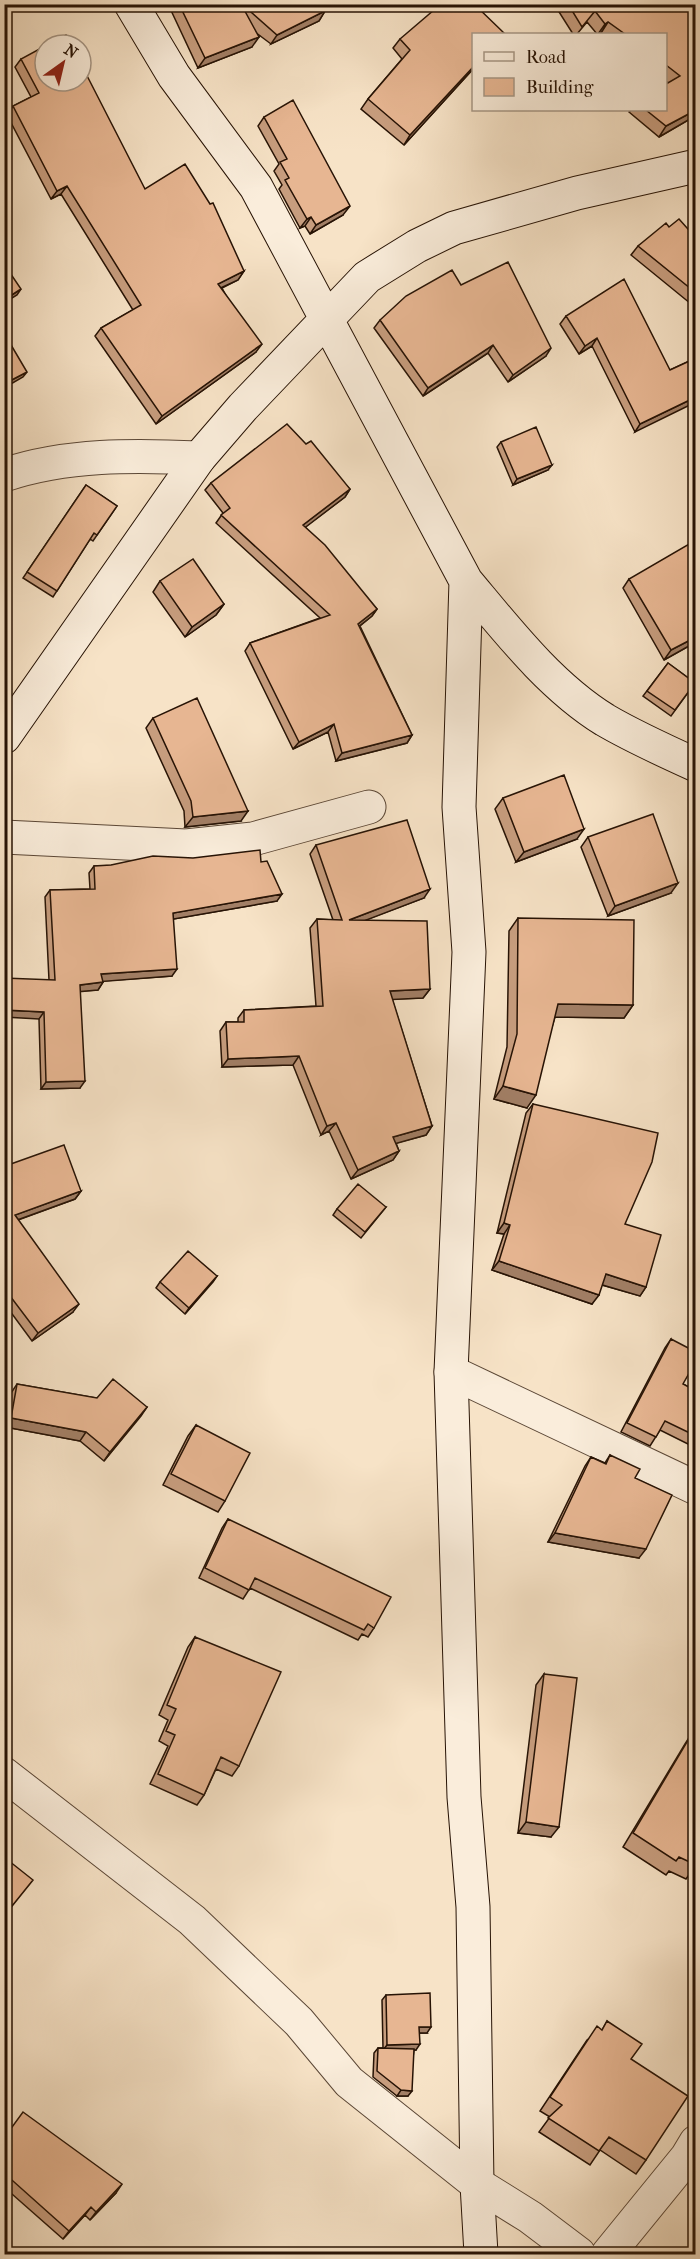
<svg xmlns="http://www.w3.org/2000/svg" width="700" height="2259" viewBox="0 0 700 2259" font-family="'IM FELL French Canon',serif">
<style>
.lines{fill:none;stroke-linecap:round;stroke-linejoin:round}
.street-casing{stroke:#5b4736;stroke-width:35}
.secondary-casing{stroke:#271305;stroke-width:35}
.street{stroke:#faeddb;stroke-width:33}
.secondary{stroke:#faeddb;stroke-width:33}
.wall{fill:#c79d7e;stroke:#271305;stroke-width:1.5}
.shaded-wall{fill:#a27f66;stroke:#271305;stroke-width:1.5}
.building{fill:#e7b692;stroke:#271305;stroke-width:1.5}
</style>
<rect width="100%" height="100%" fill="#f7e3c7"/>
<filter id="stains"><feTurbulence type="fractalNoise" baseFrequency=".00333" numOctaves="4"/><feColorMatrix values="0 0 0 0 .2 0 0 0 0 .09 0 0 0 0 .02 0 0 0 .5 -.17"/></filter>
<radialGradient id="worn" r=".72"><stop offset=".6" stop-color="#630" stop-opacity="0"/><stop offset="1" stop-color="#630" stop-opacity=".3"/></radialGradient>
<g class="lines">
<defs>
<path id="street" d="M4 475C66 454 135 455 199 458
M4 837 186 846 253 839 369 807
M451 1372 696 1488
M4 1774 192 1920 299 2022 349 2082 477 2184 530 2217 579 2254
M608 2254 687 2157 696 2142"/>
<path id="secondary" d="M131 4 174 76 256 187 466 581C507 630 550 686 605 720 634 737 665 751 696 765
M466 581 459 807 469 952 451 1372 464 1797 473 1907 477 2184 481 2254
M4 737 199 458 243 407 367 277 417 246 454 228 577 193 696 166"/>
</defs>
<!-- street casing -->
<use href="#street" class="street-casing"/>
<!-- secondary casing -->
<use href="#secondary" class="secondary-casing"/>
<!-- street -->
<use href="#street" class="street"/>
<!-- secondary -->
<use href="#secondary" class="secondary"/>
</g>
<!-- wall -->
<path class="wall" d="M168 4H322L325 11 319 21 271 44 255 32 252 47 198 68Z
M554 4H696V124L690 119 659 137 629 112 631 110H666L668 83 666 81V34H603L601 33 597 34 587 22 577 34H573Z
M474 34V68L404 145 361 109 368 99 402 59 393 48 400 39Z
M21 59 145 189 244 271 238 280 222 288 256 352 156 424 95 336 101 328 133 310 61 194 51 199 7 115 13 106 31 97 15 67Z
M264 117 343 215 310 234 305 226 300 228 279 189 282 185 274 171 279 164 258 126Z
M669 227 696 238V308L631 255 638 246Z
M461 285 546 356 508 382 488 353 423 396 374 328 380 320Z
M566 316 670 370 696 358 635 432 592 346 579 354 560 324Z
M501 442 548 470 513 485 497 447Z
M306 444 350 489 345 497 305 527 377 609 372 616 360 626 412 735 407 743 336 761 328 732 293 749 245 651 250 643 320 618 216 523 223 513 205 490 211 483Z
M86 485 117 506 93 541 90 539 53 597 23 578Z
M629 579 696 642 664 660 623 588Z
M160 581 224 604 216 615 185 637 153 592Z
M668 663 695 683 671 716 643 696Z
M153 718 241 821 185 827 184 811 146 728Z
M503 798 577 839 516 862 495 809Z
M588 837 671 893 608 916 581 847Z
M316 845 424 898 365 920 430 989 423 998 392 999 432 1126 426 1135 396 1143 399 1151 393 1160 351 1179 329 1131 321 1135 293 1065 222 1067 220 1031 226 1022H238V1018L244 1010 316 1006 310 928 317 919 333 920 310 854Z
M261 862 277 901 173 919 172 976 102 981 103 982 98 990 80 991V1088L41 1089 39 1019 49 980 45 897 50 890 90 889 89 873 94 866Z
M518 918 633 1005 624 1018 555 1017 527 1108 494 1099 507 1047 509 931Z
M533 1104 625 1224 646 1287 640 1296 602 1285 592 1304 492 1270 504 1234 497 1233 526 1113Z
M4 1154 8 1165 81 1191 75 1199 18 1220 73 1312 32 1341 4 1303Z
M386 1207 361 1238 333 1215 337 1209Z
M217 1276 185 1314 156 1288 160 1282Z
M671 1339 683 1384 696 1391V1448L660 1430 650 1446 621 1432 665 1348Z
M17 1384 147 1407 104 1461 80 1441 5 1427 11 1393Z
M196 1425 225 1501 218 1512 163 1485 188 1436Z
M610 1455 635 1478 639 1558 548 1542 585 1466 591 1457 605 1463Z
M228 1519 374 1628 368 1637 362 1634 358 1640 250 1588 243 1599 199 1578 222 1528Z
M195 1637 239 1766 232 1776 216 1769 204 1795 197 1805 150 1784 168 1746 159 1741 168 1720 159 1715 188 1647Z
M544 1674 551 1837 518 1833 536 1685Z
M694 1730 696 1865 686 1879 669 1871 666 1875 623 1847 685 1744Z
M386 1995 427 2033H419L416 2050H414L408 2096H397L373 2077 374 2053 378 2048H383L382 2000Z
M607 2021 631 2059 646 2160 636 2174 600 2150 590 2165 539 2132 550 2117 540 2111 587 2040 602 2030Z
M4 2138 116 2193 90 2220 85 2215 63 2239 4 2187Z"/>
<!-- shaded-wall -->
<path class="shaded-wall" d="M325 11 319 21 271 44 277 35Z
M608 22 601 33 598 34 605 24Z
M259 37 252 47 198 68 205 58Z
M474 66V68L404 145 410 135Z
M696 110V112L690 119 659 137 666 126Z
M67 186 61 194 51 199 57 191Z
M350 206 343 215 310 234 316 225Z
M311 217 305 226 300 228 307 219Z
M244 271 238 280 212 292 218 284Z
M21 289 17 295 4 303V300Z
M597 338 592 346 579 354 585 346Z
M262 344 256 352 156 424 162 416Z
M493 345 488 353 423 396 428 388Z
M551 348 546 356 508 382 513 375Z
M27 372 23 377 4 388V384Z
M696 397V402L635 432 640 424Z
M552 465 548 470 513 485 517 479Z
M350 489 345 497 298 533 303 525Z
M224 604 216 615 185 637 192 627Z
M377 609 372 616 353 631 358 624Z
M696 637V642L664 660 671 650Z
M334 724 328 732 293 749 299 742Z
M412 735 407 743 336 761 342 753Z
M248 811 241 821 185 827 193 817Z
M584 829 577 839 516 862 524 852Z
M678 883 671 893 608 916 615 906Z
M430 889 424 898 343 929 349 920Z
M282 894 277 901 168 920 173 913Z
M177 969 172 976 96 982 101 974Z
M103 982 98 990 75 992 80 985Z
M430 989 423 998 383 1000 390 991Z
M558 1004 633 1005 624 1018 549 1017Z
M4 1010 44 1012 39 1019 4 1017Z
M299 1056 293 1065 222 1067 228 1059Z
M85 1081 80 1088 41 1089 46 1082Z
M503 1086 536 1095 527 1108 494 1099Z
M336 1123 329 1131 321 1135 327 1126Z
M432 1126 426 1135 387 1146 393 1137Z
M399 1151 393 1160 351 1179 358 1170Z
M81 1191 75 1199 9 1223 15 1215Z
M504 1223 510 1225 504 1234 497 1233Z
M499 1261 599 1295 592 1304 492 1270Z
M606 1274 646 1287 640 1296 599 1284Z
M217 1276 213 1282 185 1314 189 1308Z
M79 1304 73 1312 32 1341 38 1333Z
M147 1407 141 1416 104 1461 110 1452Z
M11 1418 86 1432 80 1441 5 1427Z
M555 1533 646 1549 639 1558 548 1542Z
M526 1822 559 1827 551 1837 518 1833Z
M419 2027H431L427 2033H415Z
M420 2044 416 2050H383L387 2045Z
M401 2090 412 2091 408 2096H397Z
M122 2184 116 2193 90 2220 96 2212Z
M91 2207 85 2215 63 2239 69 2231Z"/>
<!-- building -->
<path class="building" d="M179 4H241L259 37 205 58Z
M242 4H322L325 11 277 35Z
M441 4H474L504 33 502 34H474V66L410 135 368 99 410 50 400 39Z
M568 4H696V110L666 126 646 110H666V84L680 76 666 65V34H625L608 22 605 24 595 11 582 27Z
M66 35 71 45H47Z
M45 46V81H81V64L145 189 185 164 210 204 213 203 244 271 218 284 262 344 162 416 101 328 141 305 67 186 57 191 13 106 39 93 21 59Z
M293 100 350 206 316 225 311 217 307 219 285 180 289 178 280 162 287 159 264 117Z
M679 219 696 238V293L638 246 666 223 669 227Z
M508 262 551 348 513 375 493 345 428 388 380 320 406 296 452 270 461 285Z
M4 264 21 289 4 300Z
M624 279 670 370 696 358V397L640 424 597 338 585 346 566 316Z
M4 333 27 372 4 384Z
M287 424 306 444 311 441 350 489 303 525 325 545 377 609 358 624 412 735 342 753 334 724 299 742 250 643 330 615 221 515 230 508 211 483Z
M536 427 552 465 517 479 501 442Z
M86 485 117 506 97 535 94 533 57 591 27 572Z
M696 540V637L671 650 629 579Z
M193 559 224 604 192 627 160 581Z
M668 663 695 683 675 710 647 691Z
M197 698 248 811 193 817 191 801 153 718Z
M564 775 584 829 524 852 503 798Z
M653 814 678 883 615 906 588 837Z
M407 820 430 889 349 920 427 921 430 989 390 991 432 1126 393 1137 399 1151 358 1170 336 1123 327 1126 299 1056 228 1059 226 1022H244V1010L323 1006 317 919 342 920 316 845Z
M260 850 261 862 267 861 282 894 173 913 177 969 101 974 103 982 80 985 85 1081 46 1082 44 1012 4 1010V978L55 980 50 890 95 889 94 866 111 865 153 856 193 858Z
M518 918 634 920 633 1005 558 1004 536 1095 503 1086 517 1034Z
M533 1104 658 1133 652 1162 625 1224 661 1235 646 1287 606 1274 599 1295 499 1261 510 1225 504 1223Z
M64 1145 81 1191 15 1215 79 1304 38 1333 4 1288V1154L8 1165Z
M358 1184 386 1207 365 1232 337 1209Z
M188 1251 217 1276 189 1308 160 1282Z
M671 1339 696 1352V1361L683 1384 696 1391V1436L665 1421 656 1437 627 1423Z
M113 1379 147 1407 110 1452 86 1432 11 1418 17 1384 97 1398Z
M196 1425 250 1453 225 1501 171 1474Z
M610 1455 640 1469 635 1478 672 1495 646 1549 555 1533 591 1457 606 1464Z
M228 1519 391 1597 374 1628 368 1624 364 1630 255 1578 249 1590 205 1568Z
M195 1637 281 1672 239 1766 221 1757 204 1795 158 1774 175 1735 166 1731 176 1709 167 1705Z
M544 1674 577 1678 559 1827 526 1822Z
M694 1730H696V1865L679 1857 676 1861 633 1833Z
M4 1857 33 1880 4 1916Z
M430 1993 431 2027H419L420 2044 387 2045 386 1995Z
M607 2021 642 2044 631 2059 688 2096 646 2160 609 2137 599 2151 548 2118 562 2105 550 2097 597 2026 602 2030Z
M378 2048 414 2049 412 2091 401 2090 377 2071Z
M23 2112 122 2184 96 2212 91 2207 69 2231 4 2173V2138Z"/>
<!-- margin -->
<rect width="700" height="2259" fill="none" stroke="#f7e3c7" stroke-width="24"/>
<rect x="6" y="6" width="688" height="2247" fill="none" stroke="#271305" stroke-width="3"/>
<rect x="12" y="12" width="676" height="2235" fill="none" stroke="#271305" stroke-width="1.5"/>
<!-- legend -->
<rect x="472" y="33" width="195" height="78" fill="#faeddb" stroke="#a69685" stroke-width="1.5"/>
<rect x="484" y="52" width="30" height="9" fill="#faeddb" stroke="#a69685" stroke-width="1.5"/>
<text x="526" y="63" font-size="18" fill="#271305">Road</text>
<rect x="484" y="78" width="30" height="18" fill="#e7b692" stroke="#a69685" stroke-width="1.5"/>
<text x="526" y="93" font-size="18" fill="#271305">Building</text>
<!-- north arrow -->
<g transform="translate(63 63) rotate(34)"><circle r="28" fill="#faeddb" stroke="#a69685" stroke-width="1.5"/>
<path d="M0-4.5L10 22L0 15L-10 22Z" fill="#8f2418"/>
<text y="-9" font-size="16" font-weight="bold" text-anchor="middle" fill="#271305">N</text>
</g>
<rect width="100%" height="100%" filter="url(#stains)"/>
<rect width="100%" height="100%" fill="url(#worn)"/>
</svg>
